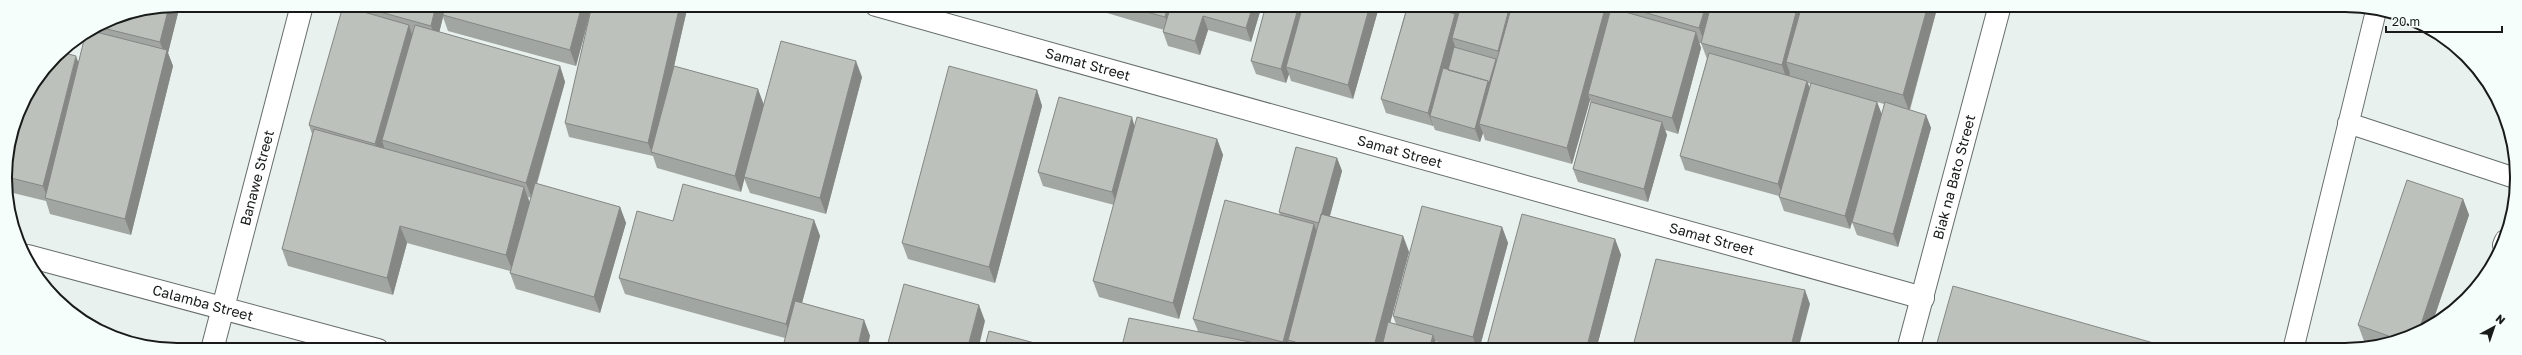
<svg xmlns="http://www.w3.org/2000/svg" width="2522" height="355" viewBox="0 0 2522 355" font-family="'Golos Text',sans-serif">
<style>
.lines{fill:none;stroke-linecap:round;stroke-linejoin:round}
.service-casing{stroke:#666d6b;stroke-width:22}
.minor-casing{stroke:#666d6b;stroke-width:24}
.tertiary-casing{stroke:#666d6b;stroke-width:24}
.secondary-casing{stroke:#666d6b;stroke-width:24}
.service{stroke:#fff;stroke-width:20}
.minor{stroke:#fff;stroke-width:22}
.tertiary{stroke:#fff;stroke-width:22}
.secondary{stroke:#fff;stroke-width:22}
.wall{fill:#a2a6a2;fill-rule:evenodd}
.shaded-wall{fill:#848784}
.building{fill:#bcc1bc;stroke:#848784}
.labels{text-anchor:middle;stroke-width:3;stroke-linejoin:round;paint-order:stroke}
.street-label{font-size:14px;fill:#181b1a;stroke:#f6fefc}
.rim{fill:none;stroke:#181b1a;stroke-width:2}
</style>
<rect width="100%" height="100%" fill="#e8f1ee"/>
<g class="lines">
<defs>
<path id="service" d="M2348 123 2515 178
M2503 245 2505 240
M2293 350 2376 11"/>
<g id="minor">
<path id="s1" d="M876 5 1923 298"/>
<path id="s2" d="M1908 350 2000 5"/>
</g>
<g id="tertiary">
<path id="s3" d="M28 256 378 350"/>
</g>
<g id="secondary">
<path id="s4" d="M212 350 302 5"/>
</g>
</defs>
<!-- service casing -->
<use href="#service" class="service-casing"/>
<!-- minor casing -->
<use href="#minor" class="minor-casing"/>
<!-- tertiary casing -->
<use href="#tertiary" class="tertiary-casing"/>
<!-- secondary casing -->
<use href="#secondary" class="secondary-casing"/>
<!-- service -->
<use href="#service" class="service"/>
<!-- minor -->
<use href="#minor" class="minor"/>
<!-- tertiary -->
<use href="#tertiary" class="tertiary"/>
<!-- secondary -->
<use href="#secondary" class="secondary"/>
</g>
<!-- wall -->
<path class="wall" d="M178 5H180L168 53 173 66 131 235 50 214 46 201 9 192 5 166 79 63 85 38 83 37 112 18Z
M347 5H688L673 71 764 105 862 77 826 214 750 193 744 178 741 192 657 168 653 156 569 137 565 123 590 15 576 66 448 31 443 17 439 32 560 66 565 82 537 184 620 207 626 223 600 313 516 289 510 273V271L407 243 393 295 288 266 282 249 312 134 309 125 348 7ZM528 197 531 198 530 202Z
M1095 5H1262L1251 42 1208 30 1200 55 1168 46 1163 32 1164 30 1097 10Z
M1266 5H1938L1910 110 1926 115 1931 128 1898 247 1857 235 1852 222 1859 195 1850 229 1784 211 1779 197V196L1685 170 1680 156 1707 59 1701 43H1699L1701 48 1678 134 1665 130 1667 135 1648 202 1578 182 1573 169 1591 103 1590 100 1572 164 1485 140 1483 133 1480 142 1435 130 1433 125V126L1386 113 1381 99 1405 13 1378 6 1379 7 1353 99 1291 81 1289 74 1286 83 1256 74 1251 61ZM1808 83 1811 84 1810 88ZM1877 102 1884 104 1882 115Z
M1037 90 1042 106 995 283 908 259 902 243Z
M1135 126 1217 139 1223 155 1179 319 1099 297 1093 281 1114 205 1043 186 1038 172Z
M1337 158 1342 171 1330 216 1403 236 1409 252 1390 323 1396 324 1393 316 1502 227 1508 243 1479 350H1465L1435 341 1438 348 1437 350H1292L1291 349V350H1121L1198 331 1193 319 1280 215 1279 212Z
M2463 199 2469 215 2432 324 2421 332 2374 345 2364 341 2358 325Z
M814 220 820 236 802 303 864 320 870 336 785 338 625 294 619 278 673 221Z
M1615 239 1621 255 1596 350H1488L1487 345Z"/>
<!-- shaded-wall -->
<path class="shaded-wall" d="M178 5H180L168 53 173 66 131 235 125 219 165 56 160 42 169 7Z
M436 5H447L443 15V17L437 42 431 26Z
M582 5H592L576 66 570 50Z
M680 5H688L654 153 651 152 653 156 648 143Z
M1168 5H1177L1170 31 1165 17Z
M1253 5H1262L1251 42 1246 28Z
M1299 5H1308L1286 67 1289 74 1286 83 1281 69Z
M1370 5H1378L1379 7 1353 99 1348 85Z
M1455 5H1464L1452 38 1455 46 1448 72 1430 116 1433 125V126L1428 113 1455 15 1454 11Z
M1510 5H1514L1503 65 1498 51Z
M1606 5H1612L1614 11 1588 94 1590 100 1572 164 1567 148Z
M1706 5H1716L1705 44 1699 28Z
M1798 5H1809L1786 62 1790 73 1787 81 1782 65Z
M1928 5H1938L1909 111 1903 95Z
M1203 16 1208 30 1200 55 1195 41Z
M409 25 414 41 382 140 384 147 381 160 375 144Z
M1696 32 1701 48 1678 134 1672 118Z
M76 56 82 72 48 199 43 186Z
M1496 59 1499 67 1479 124 1483 133 1480 142 1475 129 1488 81Z
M856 61 862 77 826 214 820 198Z
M560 66 565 82 532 199 526 183Z
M1807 81 1812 95 1783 197 1778 184Z
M758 89 764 105 741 192 735 176Z
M1037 90 1042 106 995 283 989 267Z
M1877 102 1882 115 1850 229 1845 216Z
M1926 115 1931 128 1898 247 1893 234Z
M1132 117 1136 131 1117 206 1112 192Z
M1662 122 1667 135 1648 202 1644 189Z
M1217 139 1223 155 1179 319 1173 303Z
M1337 158 1342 171 1324 237 1319 224Z
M524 187 530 204 513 272 506 255Z
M2463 199 2469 215 2432 324 2421 332 2418 333Z
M620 207 626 223 600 313 594 297Z
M814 220 820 236 792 340 786 324Z
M1314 224 1320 240 1288 340 1291 350H1285L1283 342Z
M400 226 407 243 393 295 387 278Z
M1502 227 1508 243 1479 350H1477L1473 337Z
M1403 236 1409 252 1383 350H1373Z
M1615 239 1621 255 1596 350H1586Z
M1805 290 1810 304 1798 350H1790Z
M979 305 985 321 978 350H967Z
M864 320 870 336 867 350H857Z
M1433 335 1438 348 1437 350H1429Z
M1260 344 1262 350H1259Z"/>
<!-- building -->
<path class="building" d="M355 5H436L431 26Z
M445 5H582L570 50 443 15Z
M592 5H680L648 143 565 123Z
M1121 5H1168L1165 17Z
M1171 5H1253L1246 28 1203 16 1195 41 1163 32Z
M1266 5H1299L1281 69 1251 61Z
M1303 5H1370L1348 85 1286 67Z
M1408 5H1424L1455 14 1428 113 1381 99Z
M1434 5H1455L1454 11Z
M1461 5H1510L1498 51 1452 38Z
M1512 5H1606L1567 148 1479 124Z
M1619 5H1706L1699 28Z
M1711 5H1798L1782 65 1701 43Z
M1802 5H1928L1903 95 1786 62Z
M343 6 409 25 375 144 309 125Z
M169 7 160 42 99 27 112 18Z
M1611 8 1696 32 1672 118 1588 94Z
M415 25 560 66 526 183 382 140Z
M92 31 167 50 125 219 45 198 85 36Z
M781 41 856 61 820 198 744 177Z
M1454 47 1496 59 1489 83 1488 81 1448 70Z
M61 52 76 56 43 186 7 177 5 166 18 111 56 55Z
M1709 53 1807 81 1778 184 1680 156Z
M674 66 758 89 735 176 651 152Z
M949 66 1037 90 989 267 902 243Z
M1443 68 1488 81 1475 129 1430 116Z
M1811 83 1877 102 1845 216 1779 197Z
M1059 97 1132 117 1112 192 1038 172Z
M1591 102 1662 122 1644 189 1573 169Z
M1885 102 1926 115 1893 234 1852 222Z
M1137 117 1217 139 1173 303 1093 281Z
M314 129 524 187 506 255 400 226 387 278 282 249Z
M1296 147 1337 158 1319 223 1279 212Z
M2407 180 2463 199 2418 333 2397 339 2358 325Z
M535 183 620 207 594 297 510 273Z
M683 184 814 220 786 324 619 278 637 211 673 221Z
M1225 200 1314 224 1283 342 1193 319Z
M1422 206 1502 227 1473 337 1393 316Z
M1321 214 1403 236 1373 350H1323L1288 340Z
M1522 214 1615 239 1586 350H1504L1487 345Z
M1656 259 1805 290 1790 350H1632Z
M904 284 979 305 967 350H886Z
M1953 286 2164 346 2163 350H1935Z
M795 301 864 320 857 350H782Z
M1129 318 1260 344 1259 350H1121Z
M1388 322 1433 335 1429 350H1381Z
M989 331 1050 347 1049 350H984Z"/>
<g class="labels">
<!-- street labels -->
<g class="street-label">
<text dy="5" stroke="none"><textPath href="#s1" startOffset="220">Samat Street</textPath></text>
<text dy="5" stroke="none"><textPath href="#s1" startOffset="544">Samat Street</textPath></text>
<text dy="5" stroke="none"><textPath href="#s4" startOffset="178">Banawe Street</textPath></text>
<text dy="5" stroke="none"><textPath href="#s2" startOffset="179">Biak na Bato Street</textPath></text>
<text dy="5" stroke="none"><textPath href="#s1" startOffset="868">Samat Street</textPath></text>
<text dy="5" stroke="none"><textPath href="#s3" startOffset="181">Calamba Street</textPath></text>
</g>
</g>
<!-- crop -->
<path d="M0 0H2522V355H0ZM177 12H2345A165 165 0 0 1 2510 177V178A165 165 0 0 1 2345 343H177A165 165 0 0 1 12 178V177A165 165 0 0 1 177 12Z" fill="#f6fefc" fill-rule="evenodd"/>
<path class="rim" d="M177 12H2345A165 165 0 0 1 2510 177V178A165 165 0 0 1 2345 343H177A165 165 0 0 1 12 178V177A165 165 0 0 1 177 12Z"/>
<!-- north arrow -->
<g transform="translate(2494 327) rotate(40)" stroke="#f6fefc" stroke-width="3" paint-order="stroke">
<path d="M0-3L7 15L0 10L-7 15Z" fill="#181b1a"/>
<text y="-6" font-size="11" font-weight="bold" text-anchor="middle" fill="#181b1a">N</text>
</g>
<!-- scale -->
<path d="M2386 26v6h116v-6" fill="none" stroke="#181b1a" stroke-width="2"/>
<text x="2392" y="26" font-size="12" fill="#181b1a" stroke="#f6fefc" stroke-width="3" paint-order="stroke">20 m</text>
</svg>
